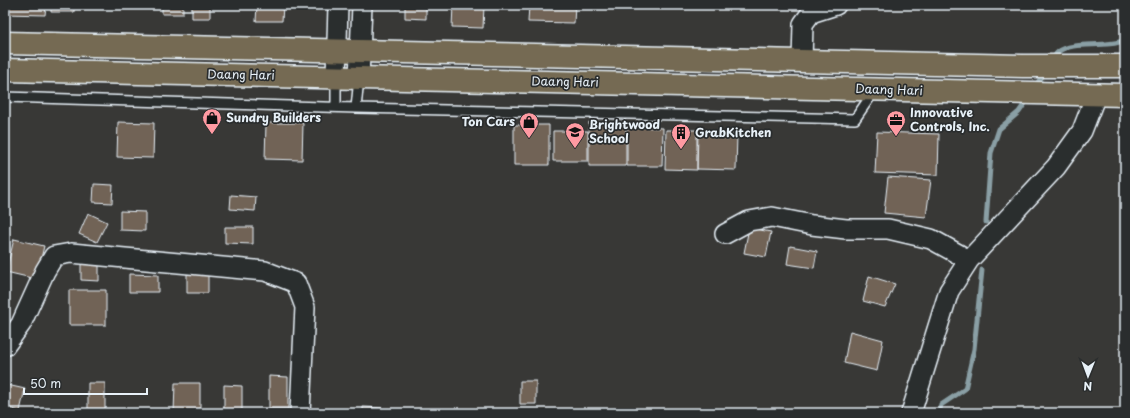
<svg xmlns="http://www.w3.org/2000/svg" width="1130" height="418" viewBox="0 0 1130 418" font-family="'Playpen Sans',sans-serif">
<style>
.lines{fill:none;stroke-linecap:round;stroke-linejoin:round}
.stream{stroke:#8a9fa5;stroke-width:5}
.building{fill:#716357;stroke:#e8f1f8}
.lane-casing{stroke:#e8f1f8;stroke-width:12}
.street-casing{stroke:#e8f1f8;stroke-width:22}
.primary-casing{stroke:#e8f1f8;stroke-width:25}
.lane{stroke:#2a2d2e;stroke-width:9}
.street{stroke:#2a2d2e;stroke-width:19}
.primary{stroke:#746b52;stroke-width:22}
.labels{text-anchor:middle;stroke-width:3.5;stroke-linejoin:round;paint-order:stroke}
.street-label{font-size:12px;fill:#e8f1f8;stroke:#2a2d2e}
.poi-label{font-size:12px;font-weight:bold;fill:#e8f1f8;stroke:#2a2d2e;text-anchor:start}
</style>
<rect width="100%" height="100%" fill="#383836"/>
<filter id="ink" filterUnits="userSpaceOnUse"><feTurbulence type="fractalNoise" baseFrequency=".025" numOctaves="2"/><feDisplacementMap in="SourceGraphic" scale="8" xChannelSelector="R" yChannelSelector="G"/><feConvolveMatrix kernelMatrix="1 2 1 2 8 2 1 2 1" color-interpolation-filters="sRGB"/></filter>
<g filter="url(#ink)">
<g class="lines">
<!-- stream -->
<path class="stream" d="M1052 60C1054 58 1055 54 1058 52 1073 40 1106 49 1125 40
M1035 87 1045 72
M986 222 991 153 999 129 1019 112 1028 99
M939 413 941 405 965 389 974 349 982 270"/>
</g>
<!-- building -->
<path class="building" d="M5 5H46L45 15 5 14Z
M51 5H74V12H51Z
M125 5H143V9H125Z
M162 5H183V14H162Z
M192 5H210V18H192Z
M257 5H283L282 21H256Z
M405 5H426V19L405 18Z
M453 5H484L483 28 452 27Z
M529 5H575L574 23 528 22Z
M118 122 154 123 153 158 117 157Z
M589 122H626V166H589Z
M266 123H303L302 160 265 159Z
M514 125H549V165H514Z
M627 127 663 128 662 166H627Z
M666 130H697V170L665 169Z
M553 131H588V161H553Z
M877 132 939 134 938 175 875 173Z
M698 133 737 134 736 170 697 169Z
M888 177 931 180 926 217 884 213Z
M94 184 113 185 112 203 93 202Z
M231 195 256 197 255 211 230 209Z
M120 211 145 212V231L120 230Z
M88 213 107 222 97 242 79 234Z
M225 227H253V244L225 243Z
M749 228 771 232 766 257 744 253Z
M14 239 44 246 36 279 6 272Z
M790 246 817 251 814 268 787 264Z
M81 262H99V281L81 280Z
M129 274 158 275V292H129Z
M187 274H208V293H187Z
M869 276 895 284 885 307 863 301Z
M69 290H106V325H69Z
M850 331 883 340 877 371 844 363Z
M269 376 288 377V409H269Z
M520 381H536V404H520Z
M88 383H105V409H88Z
M175 383H200V413H174Z
M7 385 25 389 20 411 5 407V395Z
M224 385 242 386V413H224Z
M363 407 382 408V413H363Z"/>
<g class="lines">
<defs>
<path id="lane" d="M336 78V107
M5 97 356 108 855 119 875 90
M356 108 359 78"/>
<path id="street" d="M802 61 803 24 811 13 836 5
M336 78 338 5
M359 78 362 5
M725 234 749 221 772 217 812 225 846 229H888L931 239 969 260
M5 346 21 324 45 271 54 256 71 253 265 271 296 283 305 307 300 413
M911 413 949 291 969 260 1056 167 1082 131 1096 95"/>
<path id="primary" d="M5 43 1023 66H1125
M5 70 1125 95"/>
</defs>
<!-- lane casing -->
<use href="#lane" class="lane-casing"/>
<!-- street casing -->
<use href="#street" class="street-casing"/>
<!-- primary casing -->
<use href="#primary" class="primary-casing"/>
<!-- lane -->
<use href="#lane" class="lane"/>
<!-- street -->
<use href="#street" class="street"/>
<!-- primary -->
<use href="#primary" class="primary"/>
</g>
</g>
<!-- icons -->
<defs>
<symbol id="shop-pin" viewBox="-11 -11 22 30"><path d="M0 17L-7.5 6A9.5 9.5 0 1 1 7.5 6Z" fill="#ff9aa2" stroke="#2a2d2e"/><path d="M-5-2.5h2.3a2.7 3.5 0 0 1 5.4 0H5L5.5 6h-11ZM-1.5-2.5h3a1.5 2.3 0 0 0-3 0Z" fill="#111"/></symbol>
<symbol id="office-pin" viewBox="-11 -11 22 30"><path d="M0 17L-7.5 6A9.5 9.5 0 1 1 7.5 6Z" fill="#ff9aa2" stroke="#2a2d2e"/><path d="M-6-3h4V-5.5h4V-3h4V5H-6ZM-1-4.5V-3h2v-1.5ZM-6 0V1H6V0Z" fill="#111"/></symbol>
<symbol id="school-pin" viewBox="-11 -11 22 30"><path d="M0 17L-7.5 6A9.5 9.5 0 1 1 7.5 6Z" fill="#ff9aa2" stroke="#2a2d2e"/><path d="M0-5L7-2L0 1L-7-2ZM-4 1L0 2.5L4 1V4Q0 6-4 4Z" fill="#111"/></symbol>
<symbol id="building-pin" viewBox="-11 -11 22 30"><path d="M0 17L-7.5 6A9.5 9.5 0 1 1 7.5 6Z" fill="#ff9aa2" stroke="#2a2d2e"/><path d="M-4-6H4V6H1V3H-1V6H-4ZM-2.5-4.3h1.7v1.8h-1.7ZM.8-4.3h1.7v1.8H.8ZM-2.5-1h1.7V.8h-1.7ZM.8-1h1.7V.8H.8Z" fill="#111"/></symbol>
</defs>
<g fill-rule="evenodd">
<use href="#shop-pin" x="201" y="107" width="22" height="30"/>
<use href="#office-pin" x="885" y="109" width="22" height="30"/>
<use href="#shop-pin" x="518" y="111" width="22" height="30"/>
<use href="#school-pin" x="564" y="121" width="22" height="30"/>
<use href="#building-pin" x="670" y="122" width="22" height="30"/>
</g>
<g class="labels">
<!-- street labels -->
<g class="street-label">
<text transform="translate(241 75) rotate(1)" y="4">Daang Hari</text>
<text transform="translate(565 82) rotate(1)" y="4">Daang Hari</text>
<text transform="translate(889 90) rotate(2)" y="4">Daang Hari</text>
</g>
<!-- poi labels -->
<g class="poi-label">
<text x="910" y="117">Innovative<tspan x="910" dy="14">Controls, Inc.</tspan></text>
<text x="226" y="122">Sundry Builders</text>
<text x="515" y="126" text-anchor="end">Ton Cars</text>
<text x="589" y="129">Brightwood<tspan x="589" dy="14">School</tspan></text>
<text x="695" y="137">GrabKitchen</text>
</g>
</g>
<!-- margin -->
<rect width="1130" height="418" fill="none" stroke="#2a2d2e" stroke-width="20"/>
<rect x="10" y="10" width="1110" height="398" fill="none" stroke="#e8f1f8" stroke-width="1.5" filter="url(#ink)"/>
<!-- north arrow -->
<g transform="translate(1088 376) rotate(181)" stroke="#2a2d2e" stroke-width="3" paint-order="stroke">
<path d="M0-3L7 15L0 10L-7 15Z" fill="#e8f1f8"/>
<text y="-6" font-size="11" font-weight="bold" text-anchor="middle" fill="#e8f1f8">N</text>
</g>
<!-- scale -->
<path d="M24 388v6h123v-6" fill="none" stroke="#e8f1f8" stroke-width="2"/>
<text x="30" y="388" font-size="12" fill="#e8f1f8" stroke="#2a2d2e" stroke-width="3" paint-order="stroke">50 m</text>
</svg>
